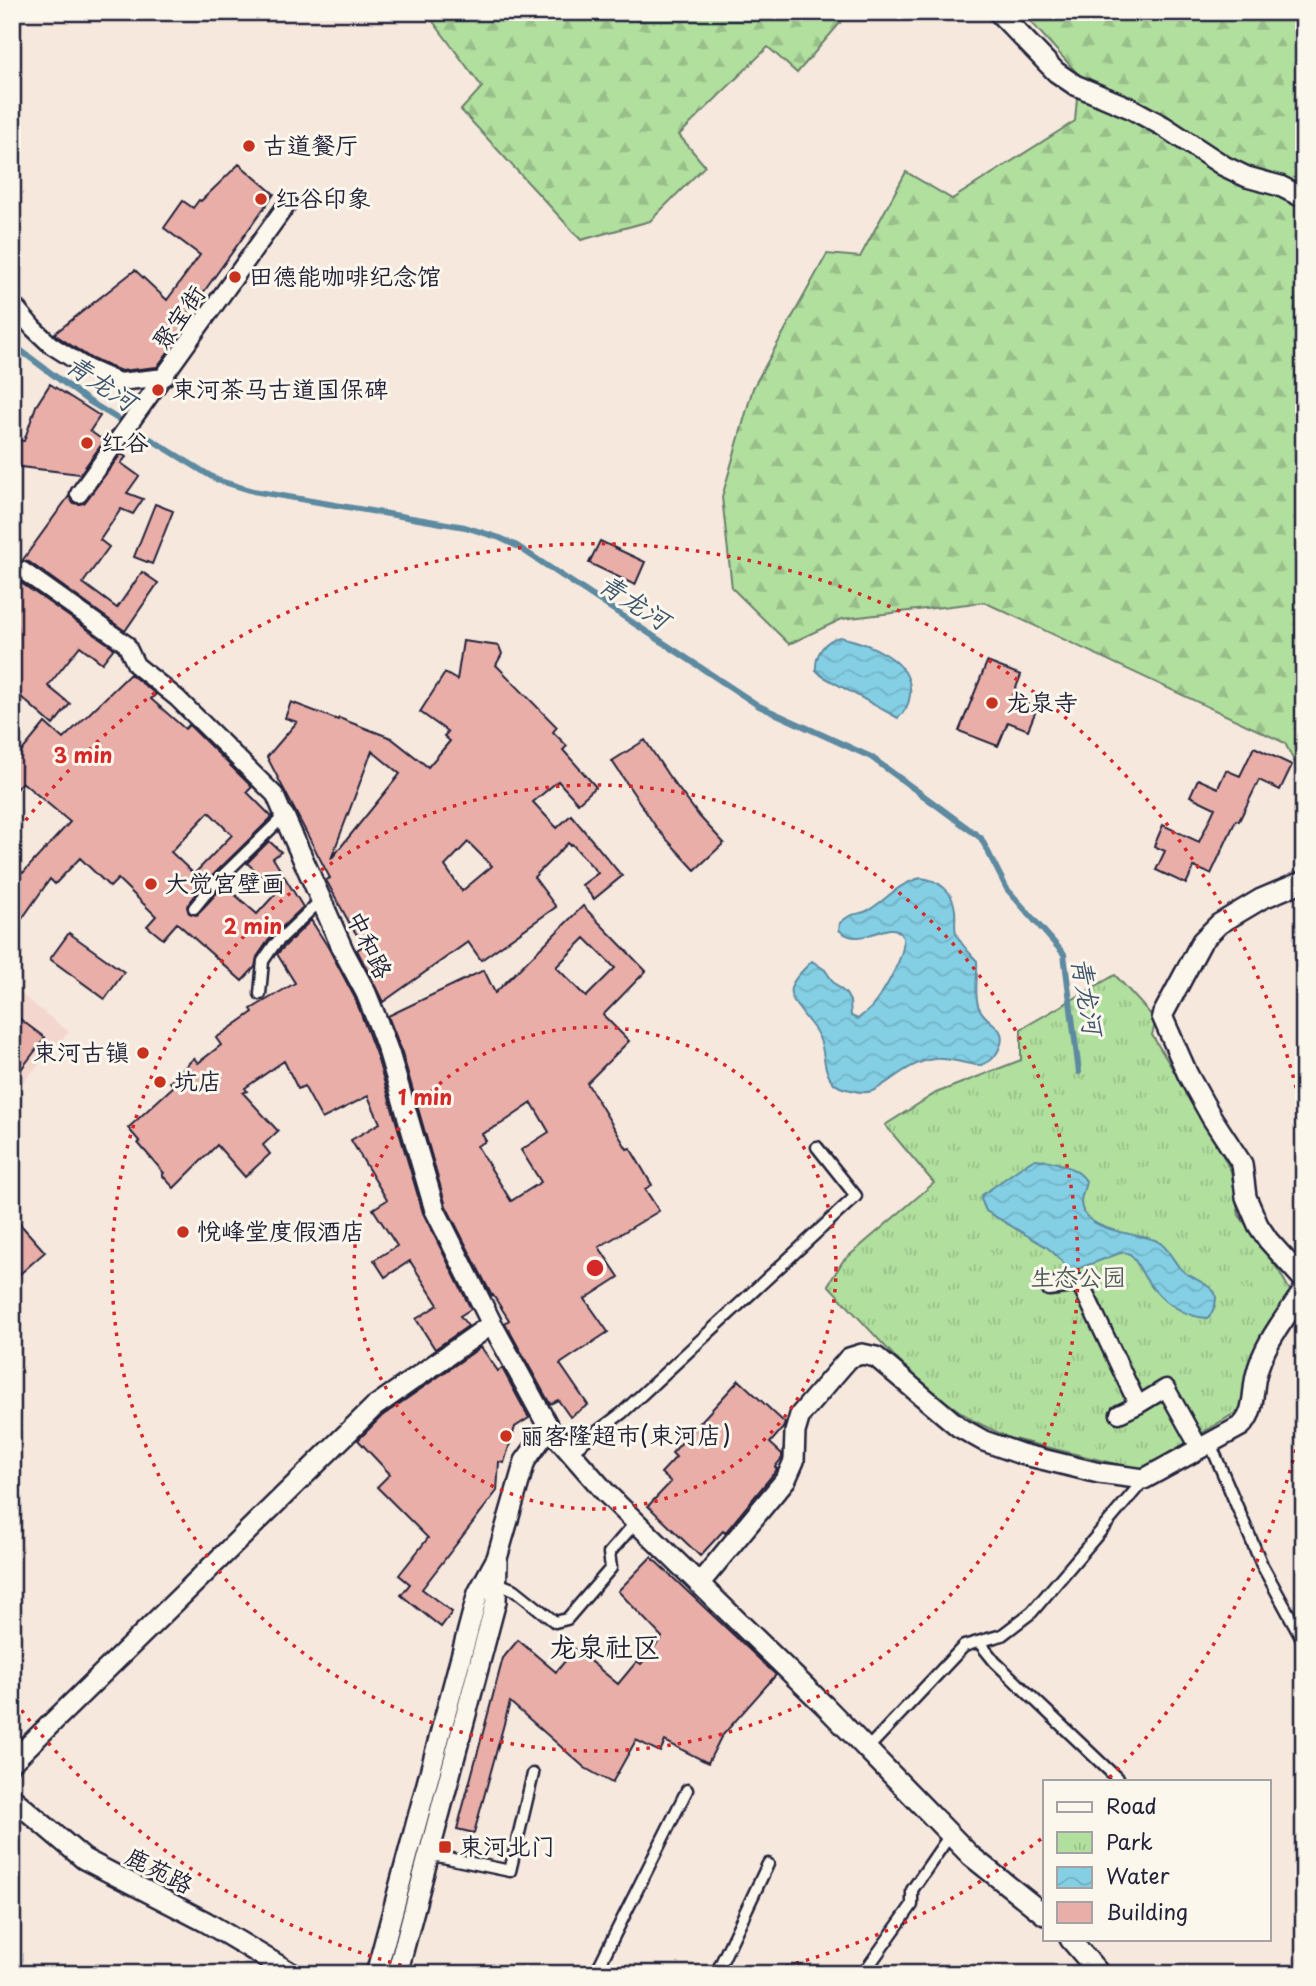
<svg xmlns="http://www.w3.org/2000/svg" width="1316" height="1986" viewBox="0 0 1316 1986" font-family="'Playpen Sans','LXGW WenKai TC',sans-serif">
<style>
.built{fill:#f3d7ce}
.forest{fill:url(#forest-firs);stroke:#6a806c;stroke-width:2}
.park{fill:url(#park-tufts);stroke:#6a806c;stroke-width:2}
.water{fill:url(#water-waves);stroke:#5d8aa0;stroke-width:2}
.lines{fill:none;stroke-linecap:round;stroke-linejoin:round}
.stream{stroke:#5d8aa0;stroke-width:6}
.building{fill:#e9aea8;stroke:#22223b;stroke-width:2;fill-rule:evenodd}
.service-casing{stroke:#22223b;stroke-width:15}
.pedestrian-casing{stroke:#22223b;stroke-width:21}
.minor-casing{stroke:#22223b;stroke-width:24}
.service{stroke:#fbf7ec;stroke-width:10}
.pedestrian{stroke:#fbf7ec;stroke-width:16}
.minor{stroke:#fbf7ec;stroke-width:19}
.ring{fill:none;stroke:#d62828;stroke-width:3.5;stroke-dasharray:3.5 7}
.poi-dot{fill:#c8321e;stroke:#fbf7ec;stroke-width:2.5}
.labels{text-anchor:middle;stroke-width:6;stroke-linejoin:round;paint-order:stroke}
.poi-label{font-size:24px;fill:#22223b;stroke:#fbf7ec;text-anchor:start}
.street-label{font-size:24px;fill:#22223b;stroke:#fbf7ec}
.park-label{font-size:24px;fill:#4d5b59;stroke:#fbf7ec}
.water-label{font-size:26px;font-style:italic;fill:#3f566e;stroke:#fbf7ec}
.quarter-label{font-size:28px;fill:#22223b;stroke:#fbf7ec}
.centre{fill:#d62828;stroke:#fbf7ec;stroke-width:3.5}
.ring-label{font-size:21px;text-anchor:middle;font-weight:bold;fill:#d62828;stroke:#fbf7ec;stroke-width:6;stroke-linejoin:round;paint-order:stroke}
</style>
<defs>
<pattern id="forest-firs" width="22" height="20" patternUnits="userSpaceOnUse" patternTransform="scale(1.75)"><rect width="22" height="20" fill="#b1df9e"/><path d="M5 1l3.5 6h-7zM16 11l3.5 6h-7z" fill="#98bf89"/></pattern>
<pattern id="park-tufts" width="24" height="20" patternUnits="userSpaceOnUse" patternTransform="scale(1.75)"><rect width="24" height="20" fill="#b1df9e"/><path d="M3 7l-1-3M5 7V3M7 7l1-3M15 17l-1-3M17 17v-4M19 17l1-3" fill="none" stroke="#98bf89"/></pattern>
<pattern id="water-waves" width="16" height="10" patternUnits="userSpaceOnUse" patternTransform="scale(1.75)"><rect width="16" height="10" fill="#84cfe4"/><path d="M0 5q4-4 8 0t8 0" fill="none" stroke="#72b1c4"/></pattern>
</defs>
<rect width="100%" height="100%" fill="#f7e8de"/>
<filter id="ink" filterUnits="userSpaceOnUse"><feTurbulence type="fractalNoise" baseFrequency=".0143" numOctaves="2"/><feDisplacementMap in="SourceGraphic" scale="14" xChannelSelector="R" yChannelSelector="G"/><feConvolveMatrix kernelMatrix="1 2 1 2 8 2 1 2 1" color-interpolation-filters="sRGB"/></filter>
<g filter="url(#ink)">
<!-- built -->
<path class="built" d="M12 987 69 1032 12 1094Z"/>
<!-- forest -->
<path class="forest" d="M426 12H852L846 16 797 73 768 47 679 135 705 166 650 221 581 240 461 110 482 87Z
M1022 12H1304V781L1285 743 984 602 842 619 789 644 732 588 722 497 753 388 827 254 860 257 906 172 952 199 1075 121 1079 75Z"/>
<!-- park -->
<path class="park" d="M1115 975 1156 1020 1152 1035 1208 1127 1231 1171 1239 1215 1279 1271 1292 1294 1243 1408 1141 1470 1009 1438 974 1421 920 1384 828 1285 843 1261 934 1183 885 1125 936 1093 1021 1060V1029Z"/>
<!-- water -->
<path class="water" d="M840 637C867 643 914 659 910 695 909 704 905 712 898 718L822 676 816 670C815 655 824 640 840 637Z
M921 878C939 880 953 891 955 910 956 918 954 926 956 933 960 944 969 952 977 961 978 975 974 991 978 1005 984 1025 1012 1025 998 1051 994 1059 989 1062 981 1065 965 1065 950 1057 934 1059 916 1061 900 1073 886 1083 882 1085 877 1090 872 1091 866 1093 858 1092 851 1090 844 1089 837 1087 832 1081 823 1070 825 1053 820 1040 818 1034 813 1027 809 1022 785 991 783 990 812 961L825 970 834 983 846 994 850 1001 851 1016 858 1019C862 1015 867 1012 871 1008 881 996 912 948 901 934 889 917 862 951 839 930L840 923C854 910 856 917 869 910 887 899 899 883 921 878Z
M1035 1159C1051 1160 1078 1167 1086 1181 1085 1188 1081 1196 1081 1202 1082 1232 1136 1233 1155 1240 1168 1245 1173 1263 1184 1272 1191 1277 1212 1286 1215 1293 1218 1302 1213 1312 1208 1318 1186 1318 1160 1300 1148 1282 1141 1273 1138 1262 1130 1254L1123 1252 1069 1272 1060 1259 1048 1248 986 1211 981 1199 982 1195 1020 1168Z"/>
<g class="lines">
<!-- stream -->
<path class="stream" d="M12 344 87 400 217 480 253 491 465 527 500 538 517 546 759 706 871 757 981 838 1007 889 1064 954 1079 1072"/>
</g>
<!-- building -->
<path class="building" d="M239 164 274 194 185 318 190 322 157 367 121 371 92 359 54 334 135 270 167 300 200 255 164 228 183 201 193 208 199 200 201 201Z
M50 384 100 416 90 431 104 441 80 474 12 466V440L24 441 36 406Z
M121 454 126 457 121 463 139 476 127 493 143 499 133 514 121 509 100 540 109 547 83 583 117 608 142 572 158 583 125 631 29 562 22 561 69 496 73 503 79 504 84 503Z
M155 504 173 511 152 564 134 557Z
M600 541 645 562 635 585 589 563Z
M13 574 17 580 114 648 102 663 80 646 48 686 70 704 53 725 12 689Z
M463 641 499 646 502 654 496 665 557 727 553 732 567 746 563 750 596 787 578 803 558 781 533 802 557 828 571 815 622 876 594 899 582 885 598 873 572 844 570 845 568 843 534 877 556 907 481 960 468 942 383 1002 357 950 364 945 351 926 326 880 330 878 267 757 297 722 285 718 291 702 338 720 339 718 391 738 428 767 450 741 444 736 448 732 420 712 445 673 457 680ZM372 751 400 774 331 859ZM468 842 492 866 462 891 445 866Z
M987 662 1021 675 1012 698 1037 708 1028 730 1008 722 998 746 959 731Z
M130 674 156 694 151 699 185 729 189 725 252 787 247 792 272 817 207 881 187 906 189 913 197 915 224 885 257 914 278 891 247 863 269 841 281 852 273 858 303 907 268 941 257 957 255 967 242 981 177 923 163 939 147 926 156 916 118 879 110 887 80 858 55 884 50 879 12 933V879L19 870 23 873 70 822 22 782 12 794V763L45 723 63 739ZM209 812 232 835 194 874 171 852Z
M645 740 668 775 700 817 724 843 695 870 658 830 612 761Z
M1254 747 1292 765 1280 790 1259 780 1239 821 1236 820 1211 874 1194 867 1186 884 1156 870 1165 851 1154 846 1163 825 1199 842 1215 808 1190 796 1198 779 1218 788 1226 770 1240 776Z
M583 906 646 971 603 1015 629 1041 587 1083 627 1149 630 1148 652 1185 645 1189 659 1211 599 1247 619 1277 585 1299 608 1332 560 1364 588 1405 570 1417 558 1400 550 1404 505 1323 509 1320 493 1295 492 1296 446 1206 401 1049 388 1016 484 970 495 993ZM585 938 615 968 586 997 556 967ZM532 1103 549 1132 521 1150 541 1182 511 1201 477 1146 486 1141 482 1134 501 1124Z
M311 920 328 947 355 998 377 1057 423 1213 471 1309 460 1316 468 1326 435 1349 416 1319 438 1305 410 1261 385 1277 374 1260 397 1246 373 1209 387 1200 351 1140 380 1123 368 1096 322 1119 304 1086 298 1089 284 1061 245 1088 247 1091 243 1093 278 1131 263 1145 270 1154 245 1177 217 1145 174 1188 162 1175 164 1173 138 1143 140 1142 128 1128 174 1086 170 1082 194 1058 198 1063 221 1045 216 1038 253 1012 251 1009 295 983 277 954Z
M69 933 124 972 105 999 50 959Z
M12 1013 45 1038 12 1081Z
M12 1215 45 1252 12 1281Z
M481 1347 498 1371 502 1368 529 1418 515 1427 504 1463 499 1462 497 1491 422 1589 452 1612 441 1627 401 1595 410 1584 399 1575 428 1538 377 1487 390 1474 358 1440 382 1416Z
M739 1380 785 1423 783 1428 770 1443 782 1454V1458L775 1467 777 1469 775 1472 725 1533 723 1531 700 1556 648 1506 671 1482 661 1473 676 1457 672 1453Z
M651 1557 776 1675 721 1737 708 1763 665 1741 660 1752 636 1740 612 1783 585 1768 510 1702 474 1833 457 1829 503 1658 518 1640 556 1672 575 1649 618 1684 637 1661 641 1664 662 1637 618 1591Z"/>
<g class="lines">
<defs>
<path id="service" d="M194 908 212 886 284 816
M260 994 263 961 274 945 321 900
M1210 1443 1262 1565 1304 1642
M570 1452 622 1413 856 1196 817 1147
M497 1583 515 1590 555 1622 567 1619 611 1568 609 1553 636 1522
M979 1642 995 1662 1120 1781
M867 1749 964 1646 1002 1635 1032 1612 1144 1480
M428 1854 510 1871 533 1774
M595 1974 687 1790
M716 1974 768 1864
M863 1974 912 1905V1890L950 1835"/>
<path id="pedestrian" d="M12 303 33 328 51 345 87 368 119 382 165 377
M79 494 288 203
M23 571 126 644 136 665 177 698 275 795 284 816
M1049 1287 1080 1283 1138 1405 1119 1414
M1138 1405 1166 1388 1200 1449"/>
<path id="minor" d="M998 12 1056 72 1075 85 1130 108 1163 126 1224 166 1247 177 1280 186 1304 198
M284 816 344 952 366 993 378 1023 389 1053 435 1210 492 1324 549 1428 606 1493 824 1705 971 1856 1045 1915
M1304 881 1261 899 1219 924 1202 941 1162 1016 1188 1075 1212 1118 1242 1164 1246 1197 1258 1225 1268 1240 1304 1280
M699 1584 786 1479 794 1461 795 1432 800 1415 849 1358 862 1354 876 1357 959 1427 984 1441 1021 1454 1099 1473 1144 1479 1241 1426C1255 1413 1252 1394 1256 1376 1263 1344 1286 1317 1304 1290
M12 1762 374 1407 492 1324
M12 1798 84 1859 206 1922 293 1974
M1070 1939 1100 1974
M376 1974 478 1593 497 1558 525 1461 549 1428
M397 1974 496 1601 497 1562"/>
</defs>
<!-- service casing -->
<use href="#service" class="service-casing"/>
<!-- pedestrian casing -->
<use href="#pedestrian" class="pedestrian-casing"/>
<!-- minor casing -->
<use href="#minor" class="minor-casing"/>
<!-- service -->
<use href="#service" class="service"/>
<!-- pedestrian -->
<use href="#pedestrian" class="pedestrian"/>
<!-- minor -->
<use href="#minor" class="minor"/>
</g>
</g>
<!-- distance rings -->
<g class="ring">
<circle cx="595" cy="1268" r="241"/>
<circle cx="595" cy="1268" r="483"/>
<path d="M1303 1419A724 724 0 0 1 1107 1780M1041 1839A724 724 0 0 1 758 1973M432 1973A724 724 0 0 1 13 1699M13 837A724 724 0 0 1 1303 1117"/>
</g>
<!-- markers -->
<g class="poi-dot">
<circle cx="249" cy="146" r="7"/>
<circle cx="261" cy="199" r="7"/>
<circle cx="235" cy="277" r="7"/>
<circle cx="158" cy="390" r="7"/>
<circle cx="87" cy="443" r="7"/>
<circle cx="992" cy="703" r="7"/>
<circle cx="151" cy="884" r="7"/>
<circle cx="143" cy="1053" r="7"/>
<circle cx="160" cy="1082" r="7"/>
<circle cx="183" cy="1232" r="7"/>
<circle cx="506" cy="1436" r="7"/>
<rect x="438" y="1840" width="14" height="14" rx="3.5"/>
</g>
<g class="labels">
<!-- poi labels -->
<g class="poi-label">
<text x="263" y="154">古道餐厅</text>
<text x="275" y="207">红谷印象</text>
<text x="249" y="285">田德能咖啡纪念馆</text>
<text x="172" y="398">束河茶马古道国保碑</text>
<text x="101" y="451">红谷</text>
<text x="1006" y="711">龙泉寺</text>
<text x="165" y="892">大觉宫壁画</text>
<text x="129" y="1061" text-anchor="end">束河古镇</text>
<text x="174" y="1090">坑店</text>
<text x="197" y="1240">悦峰堂度假酒店</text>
<text x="520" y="1444">丽客隆超市(束河店)</text>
<text x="459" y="1855">束河北门</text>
</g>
<!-- street labels -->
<g class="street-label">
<text transform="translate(179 318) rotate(-55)" y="8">聚宝街</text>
<text transform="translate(369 945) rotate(64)" y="8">中和路</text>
<text transform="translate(159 1871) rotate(27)" y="8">鹿苑路</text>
</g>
<!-- park labels -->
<g class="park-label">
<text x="1078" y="1286">生态公园</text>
</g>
<!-- water labels -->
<g class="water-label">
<text transform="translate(101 383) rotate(34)" y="9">青龙河</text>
<text transform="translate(634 602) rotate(33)" y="9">青龙河</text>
<text transform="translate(1087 996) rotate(81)" y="9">青龙河</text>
</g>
<!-- quarter labels -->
<g class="quarter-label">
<text x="605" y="1657">龙泉社区</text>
</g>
</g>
<circle cx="595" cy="1268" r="10" class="centre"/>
<g class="ring-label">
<text x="83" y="763">3 min</text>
<text x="253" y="934">2 min</text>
<text x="425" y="1105">1 min</text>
</g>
<!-- margin -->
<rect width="1316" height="1986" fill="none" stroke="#fbf7ec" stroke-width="42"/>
<rect x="21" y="21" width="1274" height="1944" fill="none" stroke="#22223b" stroke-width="2.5" filter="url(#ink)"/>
<!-- legend -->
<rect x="1043" y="1780" width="228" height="161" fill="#fbf7ec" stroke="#a4a2a5" stroke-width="2"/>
<rect x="1057" y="1802" width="35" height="10" fill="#fbf7ec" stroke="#a4a2a5" stroke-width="2"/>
<text x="1106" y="1814" font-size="21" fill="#22223b">Road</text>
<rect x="1057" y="1832" width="35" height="21" fill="url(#park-tufts)" stroke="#a4a2a5" stroke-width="2"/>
<text x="1106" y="1850" font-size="21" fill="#22223b">Park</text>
<rect x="1057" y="1867" width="35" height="21" fill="url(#water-waves)" stroke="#a4a2a5" stroke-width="2"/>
<text x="1106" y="1884" font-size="21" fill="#22223b">Water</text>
<rect x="1057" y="1902" width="35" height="21" fill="#e9aea8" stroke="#a4a2a5" stroke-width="2"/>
<text x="1106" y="1920" font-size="21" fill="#22223b">Building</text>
</svg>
